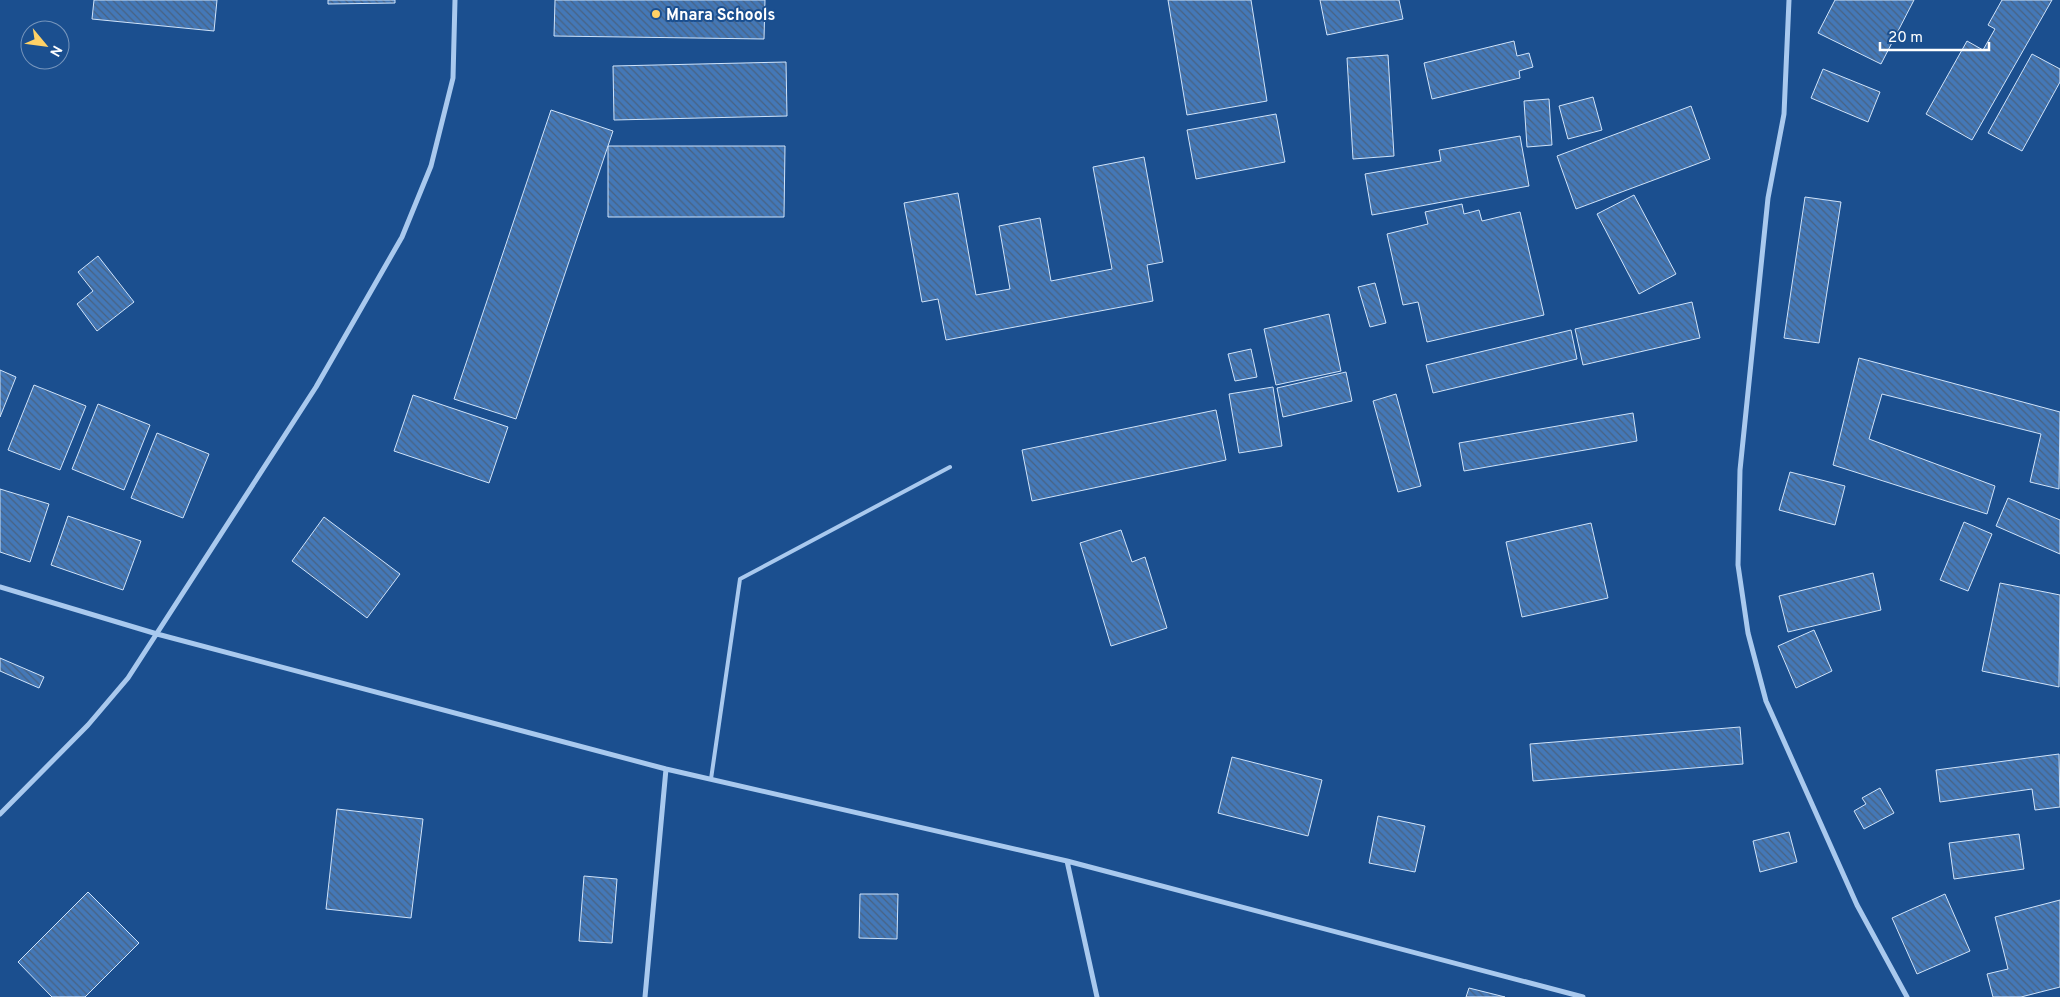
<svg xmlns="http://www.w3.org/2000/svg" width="2060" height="997" viewBox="0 0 2060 997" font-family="Overpass,sans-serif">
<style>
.building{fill:url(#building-back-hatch);stroke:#cfe3fa}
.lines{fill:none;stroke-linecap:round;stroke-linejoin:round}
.service{stroke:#a9c9ee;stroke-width:4}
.minor{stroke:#a9c9ee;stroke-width:5}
.poi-dot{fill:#ffd166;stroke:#1b4f8f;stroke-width:2}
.labels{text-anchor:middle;stroke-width:4;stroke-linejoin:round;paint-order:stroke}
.poi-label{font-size:16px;font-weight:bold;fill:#fff;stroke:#1b4f8f;text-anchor:start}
</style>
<defs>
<pattern id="building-back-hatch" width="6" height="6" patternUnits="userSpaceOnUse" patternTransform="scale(1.25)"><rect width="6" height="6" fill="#4478b7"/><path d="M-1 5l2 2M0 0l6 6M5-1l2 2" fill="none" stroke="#486282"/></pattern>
</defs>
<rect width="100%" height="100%" fill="#1b4f8f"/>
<!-- building -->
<path class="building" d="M94 0H217L214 31 92 19Z
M328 0H395V3L328 4Z
M555 0H765L764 39 554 36Z
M1168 0H1251L1267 101 1187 115Z
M1320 0H1399L1403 19 1327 35Z
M1835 0H1914L1881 64 1818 33Z
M2002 0H2052L1972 140 1926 114 1967 41 1983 50 1995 29 1988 25Z
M1514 41 1517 56 1529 53 1533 67 1519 71 1520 78 1432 99 1424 63Z
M2032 54 2060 69V82L2022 151 1988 133Z
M1388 55 1394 156 1353 159 1347 58Z
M786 62 787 116 614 120 613 66Z
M1823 69 1880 92 1868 122 1811 98Z
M1593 97 1602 130 1568 139 1559 106Z
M1549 99 1552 145 1527 147 1524 101Z
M1691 106 1710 159 1576 209 1557 156Z
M551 110 613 131 516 419 454 399Z
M1276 114 1285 162 1196 179 1187 130Z
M1520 136 1529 186 1372 215 1365 174 1441 161 1439 150Z
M608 146H785L784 217H608Z
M1144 157 1163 262 1147 265 1153 301 946 340 938 299 922 302 904 203 958 193 976 295 1010 289 999 226 1040 218 1051 281 1112 269 1093 167Z
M1634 195 1676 274 1639 294 1597 214Z
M1805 197 1841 202 1819 343 1784 338Z
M1462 204 1464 214 1479 210 1482 221 1520 212 1544 315 1427 342 1418 302 1403 305 1387 234 1428 224 1425 212Z
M98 256 134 302 97 331 77 304 93 291 78 272Z
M1375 283 1386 323 1370 327 1358 287Z
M1692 302 1700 338 1583 365 1575 329Z
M1329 314 1341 371 1276 385 1264 329Z
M1571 330 1577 359 1433 393 1426 365Z
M1251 349 1257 377 1235 381 1228 354Z
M1859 358 2060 412 2059 489 2030 482 2041 434 1882 394 1869 439 1995 486 1987 514 1833 465Z
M0 370 16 377 0 417Z
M1346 372 1352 401 1283 417 1277 388Z
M34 385 86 406 60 470 8 450Z
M1273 387 1282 446 1239 453 1229 394Z
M1396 394 1421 486 1398 492 1373 401Z
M413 395 508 427 489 483 394 451Z
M98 404 150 425 124 490 72 469Z
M1216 410 1226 460 1032 501 1022 450Z
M1633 413 1637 441 1464 471 1459 443Z
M157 433 209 454 183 518 131 498Z
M1790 472 1845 486 1835 525 1779 510Z
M0 489 49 504 30 562 0 552Z
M2008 498 2060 520V554L1996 526Z
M68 516 141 541 123 590 51 565Z
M324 517 400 574 367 618 292 561Z
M1964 522 1992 534 1968 591 1940 580Z
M1591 523 1608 598 1522 617 1506 542Z
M1121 530 1132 562 1145 557 1167 628 1111 646 1080 543Z
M1873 573 1881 610 1788 632 1779 596Z
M2000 583 2060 595 2059 687 1982 671Z
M1814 630 1832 671 1796 688 1778 646Z
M0 658 44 677 39 688 0 671Z
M1740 727 1743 764 1533 781 1530 744Z
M2059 754 2060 807 2035 810 2032 789 1940 802 1936 770Z
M1232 757 1322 780 1308 836 1218 813Z
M1880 788 1894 813 1864 829 1854 811 1866 804 1862 798Z
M337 809 423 819 411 918 326 909Z
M1378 816 1425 826 1415 872 1369 863Z
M1789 832 1797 862 1760 872 1753 841Z
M2019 834 2024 869 1954 879 1949 843Z
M584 876 617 879 612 943 579 941Z
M88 892 139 943 85 997H52L18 962Z
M860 894H898L897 939 859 938Z
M1945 894 1970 951 1917 974 1892 918Z
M2060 900V987L2021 997H1993L1987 974 2008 969 1995 917Z
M1469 988 1505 997H1466Z"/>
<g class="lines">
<!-- service -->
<path class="service" d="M711 779 740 579 950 467"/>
<!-- minor -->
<path class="minor" d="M1789 0 1784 114 1768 198 1740 470 1738 565 1748 633 1766 701 1857 905 1907 997
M0 587 157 634 666 769 1067 861 1583 997
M0 814 88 725 128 678 316 387 402 237 431 166 453 78 455 0
M1067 861 1097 997
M645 997 666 769"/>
</g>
<!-- markers -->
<circle class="poi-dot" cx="656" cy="14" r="5"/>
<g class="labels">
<!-- poi labels -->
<g class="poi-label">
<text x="666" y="20">Mnara Schools</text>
</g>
</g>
<!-- north arrow -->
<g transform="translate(45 45) rotate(119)"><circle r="24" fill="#1b4f8f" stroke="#7695bc"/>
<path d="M0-4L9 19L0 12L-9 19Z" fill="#ffd166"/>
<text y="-8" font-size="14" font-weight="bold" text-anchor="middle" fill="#ffffff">N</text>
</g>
<!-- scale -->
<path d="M1880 42v8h109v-8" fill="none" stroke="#ffffff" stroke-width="2.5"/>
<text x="1888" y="42" font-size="15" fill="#ffffff" stroke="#1b4f8f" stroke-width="4" paint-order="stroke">20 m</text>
</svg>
